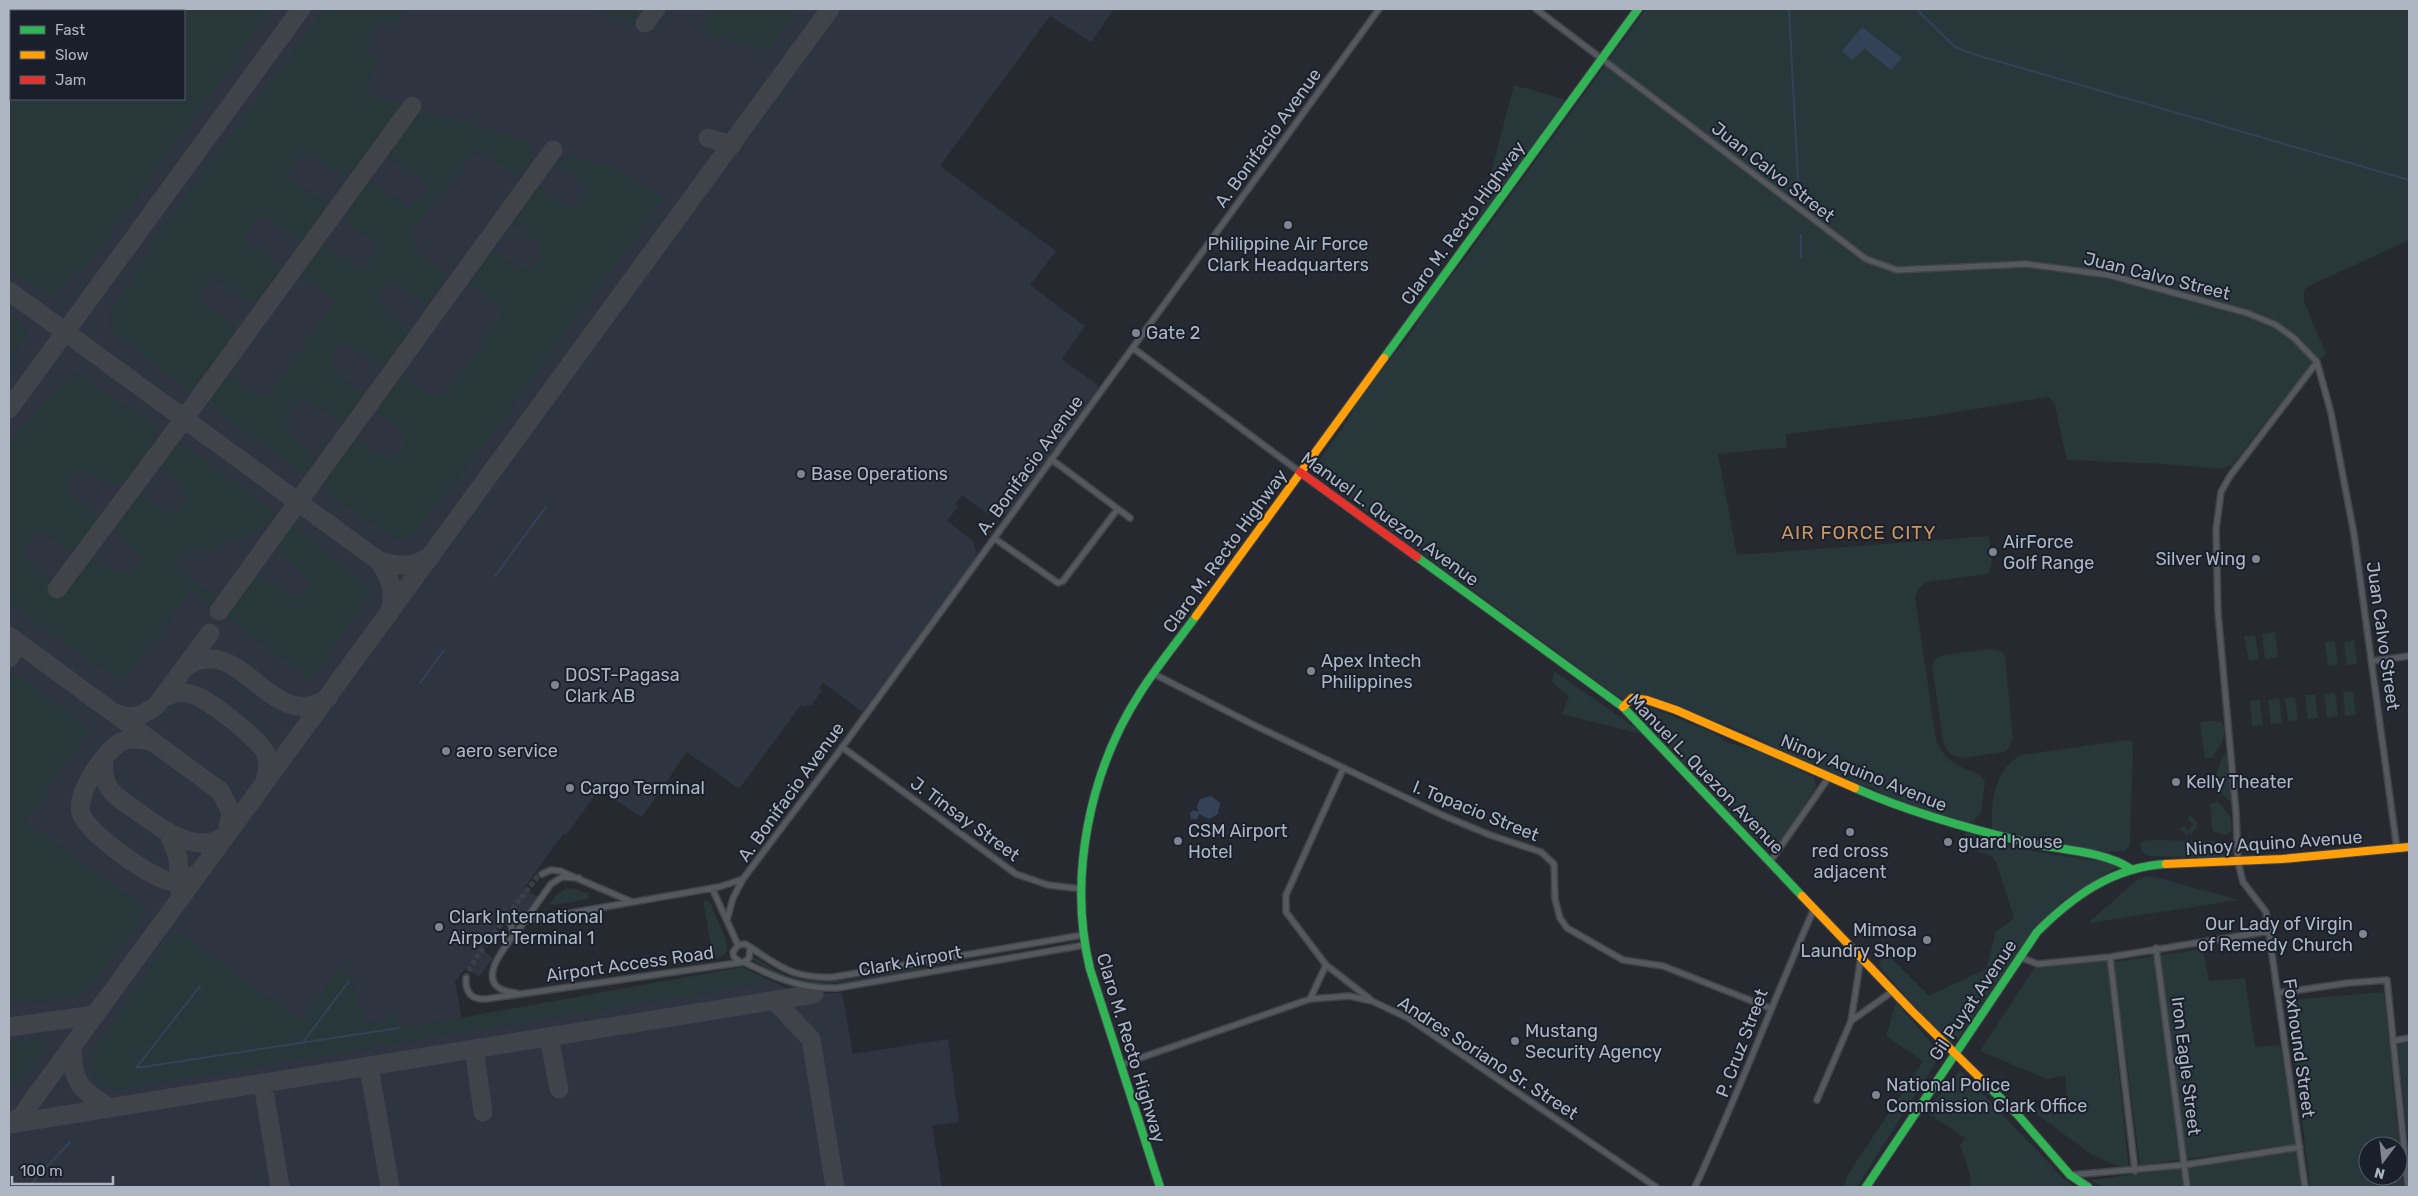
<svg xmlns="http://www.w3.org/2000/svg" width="2418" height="1196" viewBox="0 0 2418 1196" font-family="Rubik,sans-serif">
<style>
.airport{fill:#2e3440;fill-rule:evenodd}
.green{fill:#27373a;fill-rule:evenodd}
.water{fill:#344258}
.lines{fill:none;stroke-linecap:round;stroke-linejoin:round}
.stream{stroke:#344258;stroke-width:2}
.taxiway{stroke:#40434a;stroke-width:19}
.street-tunnel{stroke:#3a3f46;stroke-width:5;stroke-dasharray:5 2.5;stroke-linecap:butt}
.street-casing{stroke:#424449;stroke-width:8}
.fast-casing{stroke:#424449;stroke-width:10}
.slow-casing{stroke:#424449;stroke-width:10}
.jam-casing{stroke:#424449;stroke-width:10}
.street{stroke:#55585f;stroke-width:5}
.fast{stroke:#30b455;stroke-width:8}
.slow{stroke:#ff9f0a;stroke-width:8}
.jam{stroke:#e5322d;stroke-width:8}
.poi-dot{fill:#7e8490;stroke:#1a202b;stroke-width:2}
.labels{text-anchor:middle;stroke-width:4;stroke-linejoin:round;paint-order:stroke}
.street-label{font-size:18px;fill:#aeb5c3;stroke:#1a202b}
.poi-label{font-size:18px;fill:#aeb5c3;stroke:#1a202b;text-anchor:start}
.neighbourhood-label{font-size:19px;letter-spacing:1px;fill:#cc9460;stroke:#1a202b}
</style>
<rect width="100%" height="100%" fill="#262a30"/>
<!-- airport -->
<path class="airport" d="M9 9H1114L1091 42 1050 16 940 166 1056 251 1030 285 1085 326 1062 359 1099 386 1007 514H988L962 495 955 504 958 507 947 521 973 541 977 555 864 710 861 711 823 683 819 688 822 690 811 706 808 704 806 707 801 705 739 789 687 752 642 817 599 790 566 835 563 834 524 888 537 897 524 915 511 907 481 949 493 958 479 977 466 968 455 982 462 1019 754 973 793 991 814 994 842 993 853 1054 948 1039 959 1122 932 1126 942 1187H9ZM11 11H184V99H11Z"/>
<!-- green -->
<path class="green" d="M9 9H272L83 272 76 267 62 288 54 293C38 293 28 275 9 273ZM11 11H184V99H11Z
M325 9H409L397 25 381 22 363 49 380 56 363 93 403 105 349 176H342L305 150 294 160 288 177 324 202 325 208 303 238 296 239 261 215 242 237 279 264V271L257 301 248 300 213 277 198 300 233 325V334L194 387 187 390 115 333 110 324 109 315 153 247 150 243Z
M590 9H645L634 24Z
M712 9H792L791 17 770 52 701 32Z
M1646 9H2409V240L2307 287 2304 291V301L2326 354 2302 376 2232 465 2220 469 2165 464 2067 460 2054 402 2048 397 1926 417 1786 434 1787 447 1718 454 1737 555 1989 536 1992 564 1987 574 1926 582 1918 589 1915 598 1936 740C1949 774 1977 765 1985 782L1981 813 1972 822 1961 823 1950 820 1889 798 1872 788 1846 781 1746 733 1654 697C1637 692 1632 701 1620 698L1386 527 1317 473 1318 462 1346 423 1359 399 1415 328 1424 310 1460 265Z
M1514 85 1567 100 1479 219Z
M427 112 529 142C538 158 529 166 520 178L485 153 475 152 413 229C405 250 435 265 448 276L427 305C418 299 408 290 397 286 392 285 387 286 383 290 368 306 399 322 410 330L383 368C371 360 344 334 333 354 331 359 331 365 334 369 340 379 355 386 364 393L342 424 307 400 301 399 288 415V432L315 457 308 468 299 472 206 403 223 380 231 376 260 397 268 396 335 302 303 277C302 265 314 250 325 245L359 268 365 267 378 246 341 218 364 183 371 181 408 207 417 199H424L422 195 429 185 385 154 412 119Z
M571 155 619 170 664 198 489 438 414 535 405 539H395L328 494 322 484 324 479 353 436C365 439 373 454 386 457 391 458 396 456 400 452 417 436 385 418 374 408L400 372C414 383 430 402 448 391L500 319 498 306 467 282 491 247C502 255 523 278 536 263 542 257 542 251 539 244L510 221 537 186C548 193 571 216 582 200 586 195 586 190 584 184L555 163Z
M9 313 24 326 27 332 11 360 18 365 9 378Z
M76 374 158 426 156 440 123 484C107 491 85 457 72 479 69 484 69 489 71 494 76 504 90 509 97 518L95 523 76 549C63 556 48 527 33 536 30 538 28 543 27 547 24 565 40 569 51 580 54 582 55 586 57 590L67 593 89 561 98 560C110 566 126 581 138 568L139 556 116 534 115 526 139 493C150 500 172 522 183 505 186 501 186 495 183 491 178 482 165 474 157 467L173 445 180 442 276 513 264 529 213 548 185 552 177 563 176 568 217 598 212 606 191 591 128 677 117 679 112 676 9 603V438L10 436 14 438 68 375Z
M290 524 362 580 369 589 367 598 312 680 224 615 253 575C268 575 295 610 306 591 308 588 309 584 307 580 303 570 280 557 272 545Z
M2275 632 2278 657 2265 659 2262 634Z
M2255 635 2259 659 2249 661 2244 636Z
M2354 640 2357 664 2347 665 2344 642Z
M2335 641 2338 665 2328 666 2325 642Z
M1991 649 2003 652 2005 657 2013 738 2008 749 2004 752 1962 758C1951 756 1946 752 1943 741L1932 665 1937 657 1943 655Z
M1554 671 1646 735 1562 714 1569 697 1552 682Z
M9 675H19L88 727V733L25 821 144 907 143 917 87 993 77 997 9 1005Z
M2353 691 2356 715 2345 716 2343 692Z
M2335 693 2338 716 2327 718 2324 694Z
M2305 695H2315L2318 718 2308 719Z
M2295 697 2298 720 2288 721 2285 698Z
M2279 698 2282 723 2271 724 2268 700Z
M2260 700 2263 725 2252 726 2250 701Z
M1640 703 1712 732 1729 743 1759 751 1814 777 1816 787 1774 852 1766 849 1635 713 1634 707Z
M2219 721C2233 730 2218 748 2212 758H2205L2200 722Z
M2127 740 2132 741 2133 747 2130 845 2126 851C2103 855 2013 844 1993 831 1991 824 1992 818 1992 811 1994 788 1999 767 2021 755Z
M2226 752 2231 803C2212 785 2213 774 2226 752Z
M2218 801 2231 818 2232 830 2226 835 2214 832C2209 823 2214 815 2209 805Z
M2189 814 2197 822 2196 825 2198 826 2190 835 2188 831V836L2179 828 2185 826 2188 831 2193 825 2188 820Z
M1966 832 2026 850 2117 864 2120 866 2064 900 2033 929 1959 1038 1951 1042 1944 1039 1879 966 1881 960 1888 955 1929 996 1986 969 1996 932 2014 918 1996 862 1992 856 1961 846Z
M2147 840 2225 841 2233 845V854L2223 858 2148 856C2142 854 2140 850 2141 843Z
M2151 876 2239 900 2088 923 2138 879Z
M568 888 576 889 588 894V899L554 905 550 903 558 893Z
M703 900 712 904C712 920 745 956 713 959Z
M183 934 302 1022 341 967 351 976 364 1023 390 1020 395 1013 399 1027 404 1028 742 967 773 982 117 1090C97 1085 85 1078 90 1056L168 940 173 935Z
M2203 949 2209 981 2245 978 2255 1047 2280 1045 2296 1144 2140 1165 2114 962Z
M2106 954 2129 1171 2092 1155 2030 1109 2068 1105 2065 1076 2047 1079 1980 1051 2039 961Z
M754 957C765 964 778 973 791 977 829 989 881 973 920 967L922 969 837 983 814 984 788 979 753 960 751 958Z
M2384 992 2403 1187H2310L2288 1000ZM2368 1146H2398V1176H2368Z
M1896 1002 1941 1054 1857 1187H1844L1847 1176 1923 1061 1886 1036Z
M39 1037 44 1039 46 1046 21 1082 9 1087V1042Z
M2409 1043V1151L2398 1045Z
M1960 1070 2067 1182 2075 1187H1971L1970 1174 1960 1145 1965 1138 1926 1112Z
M2302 1147 2306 1187H2188L2185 1164Z
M2182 1168 2183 1187H2103L2091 1180Z"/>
<!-- water -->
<path class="water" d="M1862 27 1902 58 1891 70 1865 49 1852 60 1842 51Z
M1211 796 1220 803 1218 814 1209 819 1199 814 1197 819H1191L1190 813 1194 810 1198 812 1197 806 1200 799Z"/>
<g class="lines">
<!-- stream -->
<path class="stream" d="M1789 9 1799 200
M1916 9 1955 47 1973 54 2409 180
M1801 257V235
M495 576 546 507
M420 683 444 650
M304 1041 349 981
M136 1068 399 1028
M136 1068 200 986
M28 1187 70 1142"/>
<!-- taxiway -->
<path class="taxiway" d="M645 23 656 9
M708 138 732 145
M9 291 379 561C391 578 396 593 389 614
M9 409 301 9
M379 561C400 567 414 568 432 555
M57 589 184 419 412 106
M219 611 553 150
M9 636 220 791 231 812 227 834C199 858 160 828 137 811 127 804 114 797 108 786 103 777 103 769 104 759
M9 658 19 644
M184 668C241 627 270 737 328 698
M161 699C170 694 180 691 191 694 207 698 260 739 266 754 269 763 268 772 265 781
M115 713C131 721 144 715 157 705L210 633
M153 742C143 739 133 737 123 741 105 749 76 793 81 813 86 832 154 881 173 882 182 882 191 878 198 873
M169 834 178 857 180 894
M775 1001 811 1039 835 1187
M9 1027 95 1015
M549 1037 559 1089
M72 1046C73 1085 79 1088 110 1108
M474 1049 483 1112
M369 1067 390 1187
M263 1084 280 1187
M9 1123 22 1116 27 1108 830 9
M10 1124 814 994"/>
<!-- street-tunnel -->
<path class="street-tunnel" d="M466 978C469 962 524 895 537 877L542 874"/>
<defs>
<path id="street" d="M1536 9 1866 259 1897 270 2026 264 2109 275 2247 313 2276 325 2294 338 2317 362 2331 413 2354 534 2397 849
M1133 348 1300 472
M1118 509 1130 518
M994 538 1058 583 1063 581 1113 515 1118 509 1051 459
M2373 661 2409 656
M1154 674 1256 726 1442 815 1490 835 1541 852 1554 864 1555 899 1560 918 1567 928 1623 960 1663 966 1770 1008
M842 747 1016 874 1048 885 1082 889
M1343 769 1286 895V912L1326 965 1370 999
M1770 862 1829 777
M542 874 551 870 560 871 632 902
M712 888 738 945
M508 916 514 935
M727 920 733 898 743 879 838 753 1379 9
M524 921 719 887 743 879
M2156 948 2187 1187
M2019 957 2038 964 2110 957 2270 931
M2110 957 2135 1171
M740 962 734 957 733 952 738 945 745 944C779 965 790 979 834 977L1083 935
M744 962C776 978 801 989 837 988L1085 945
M466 978C465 993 472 1000 486 999L744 962 749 958 750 950
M516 993C467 988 507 944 521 926 531 912 541 898 551 884L562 877 579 878
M2278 993 2348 983 2387 980 2408 1187
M1310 999 1326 965
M1851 1021 1893 991
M2393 1041 2409 1038
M1120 1065 1310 999 1349 996 1372 1001 1408 1018 1656 1187
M1817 1100 1851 1021 1861 957
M2071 1175 2184 1165 2300 1147
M1695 1187C1738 1095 1773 1001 1814 909
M2305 1187 2266 912 2243 882 2238 862 2236 813 2218 612 2216 530 2221 492 2230 476 2317 362"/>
<path id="fast" d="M1384 358 1638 9
M1417 557 1623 707 1802 896
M1855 788C1911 813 1969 829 2029 843 2061 850 2104 851 2131 869
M1988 1086 2017 1114 2070 1175 2088 1187
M1160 1187 1090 969C1068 878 1089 772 1140 693 1157 666 1178 641 1196 616
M1866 1187 2037 932C2073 896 2113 867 2166 864"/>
<path id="slow" d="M1196 616 1384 358
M1623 707 1632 698 1647 700 1676 710 1855 788
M2166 864 2282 859 2409 847
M1802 896 1912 1011 1988 1086"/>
<path id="jam" d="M1300 472 1417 557"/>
</defs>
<!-- street casing -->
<use href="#street" class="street-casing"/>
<!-- fast casing -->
<use href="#fast" class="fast-casing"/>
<!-- slow casing -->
<use href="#slow" class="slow-casing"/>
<!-- jam casing -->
<use href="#jam" class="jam-casing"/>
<!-- street -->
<use href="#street" class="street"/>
<!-- fast -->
<use href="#fast" class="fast"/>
<!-- slow -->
<use href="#slow" class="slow"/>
<!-- jam -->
<use href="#jam" class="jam"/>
</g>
<!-- markers -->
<g class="poi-dot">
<circle cx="1288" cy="225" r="5"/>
<circle cx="1136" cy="333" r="5"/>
<circle cx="801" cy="474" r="5"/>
<circle cx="1993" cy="552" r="5"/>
<circle cx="2256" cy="559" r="5"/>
<circle cx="1311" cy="671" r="5"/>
<circle cx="555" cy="685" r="5"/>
<circle cx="446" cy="751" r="5"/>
<circle cx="2176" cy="782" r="5"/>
<circle cx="570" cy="788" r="5"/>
<circle cx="1850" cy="832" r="5"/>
<circle cx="1178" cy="841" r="5"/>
<circle cx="1948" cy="842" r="5"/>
<circle cx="439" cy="927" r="5"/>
<circle cx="2363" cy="934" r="5"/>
<circle cx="1927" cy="940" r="5"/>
<circle cx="1515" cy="1041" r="5"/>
<circle cx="1876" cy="1095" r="5"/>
</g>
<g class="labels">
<!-- street labels -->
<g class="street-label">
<text transform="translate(1268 138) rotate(-54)" y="6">A. Bonifacio Avenue</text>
<text transform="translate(1773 172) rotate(38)" y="6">Juan Calvo Street</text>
<text transform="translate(1463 223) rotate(-54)" y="6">Claro M. Recto Highway</text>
<text transform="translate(2157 276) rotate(14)" y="6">Juan Calvo Street</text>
<text transform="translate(1030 465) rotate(-54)" y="6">A. Bonifacio Avenue</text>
<text transform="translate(1390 519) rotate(36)" y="6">Manuel L. Quezon Avenue</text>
<text transform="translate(1225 551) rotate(-54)" y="6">Claro M. Recto Highway</text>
<text transform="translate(2383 636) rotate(82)" y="6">Juan Calvo Street</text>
<text transform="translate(1864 773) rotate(22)" y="6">Ninoy Aquino Avenue</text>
<text transform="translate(1706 774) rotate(46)" y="6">Manuel L. Quezon Avenue</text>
<text transform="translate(791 792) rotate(-54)" y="6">A. Bonifacio Avenue</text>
<text transform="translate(1476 811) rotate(22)" y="6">I. Topacio Street</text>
<text transform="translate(965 819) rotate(36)" y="6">J. Tinsay Street</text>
<text transform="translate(2274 843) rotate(-4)" y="6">Ninoy Aquino Avenue</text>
<text transform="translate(910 961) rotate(-10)" y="6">Clark Airport</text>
<text transform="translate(630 964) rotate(-8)" y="6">Airport Access Road</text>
<text transform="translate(1973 1000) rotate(-56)" y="6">Gil Puyat Avenue</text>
<text transform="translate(1742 1043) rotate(-69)" y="6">P. Cruz Street</text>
<text transform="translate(1131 1048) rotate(73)" y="6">Claro M. Recto Highway</text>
<text transform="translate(2299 1048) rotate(82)" y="6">Foxhound Street</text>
<text transform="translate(1488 1058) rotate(33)" y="6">Andres Soriano Sr. Street</text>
<text transform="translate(2186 1066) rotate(83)" y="6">Iron Eagle Street</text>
</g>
<!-- poi labels -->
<g class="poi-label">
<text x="1288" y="250" text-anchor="middle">Philippine Air Force<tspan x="1288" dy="21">Clark Headquarters</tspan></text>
<text x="1146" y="339">Gate 2</text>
<text x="811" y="480">Base Operations</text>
<text x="2003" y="548">AirForce<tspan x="2003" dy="21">Golf Range</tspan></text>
<text x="2246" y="565" text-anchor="end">Silver Wing</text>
<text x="1321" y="667">Apex Intech<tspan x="1321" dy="21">Philippines</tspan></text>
<text x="565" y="681">DOST-Pagasa<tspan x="565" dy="21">Clark AB</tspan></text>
<text x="456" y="757">aero service</text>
<text x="2186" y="788">Kelly Theater</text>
<text x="580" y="794">Cargo Terminal</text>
<text x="1188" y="837">CSM Airport<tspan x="1188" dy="21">Hotel</tspan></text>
<text x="1958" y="848">guard house</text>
<text x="1850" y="857" text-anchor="middle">red cross<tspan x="1850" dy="21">adjacent</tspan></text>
<text x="449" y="923">Clark International<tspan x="449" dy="21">Airport Terminal 1</tspan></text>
<text x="2353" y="930" text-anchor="end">Our Lady of Virgin<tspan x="2353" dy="21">of Remedy Church</tspan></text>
<text x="1917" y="936" text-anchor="end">Mimosa<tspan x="1917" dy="21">Laundry Shop</tspan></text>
<text x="1525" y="1037">Mustang<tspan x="1525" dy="21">Security Agency</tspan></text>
<text x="1886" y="1091">National Police<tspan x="1886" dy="21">Commission Clark Office</tspan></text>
</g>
<!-- neighbourhood labels -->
<g class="neighbourhood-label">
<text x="1859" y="539">AIR FORCE CITY</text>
</g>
</g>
<!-- border -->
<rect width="2418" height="1196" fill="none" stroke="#aeb5c3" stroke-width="20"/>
<!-- legend -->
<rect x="10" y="10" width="175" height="90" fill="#1a202b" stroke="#555c68"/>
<rect x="20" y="26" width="25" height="8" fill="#30b455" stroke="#555c68"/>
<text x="55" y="35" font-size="15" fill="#aeb5c3">Fast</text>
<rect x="20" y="51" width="25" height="8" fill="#ff9f0a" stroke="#555c68"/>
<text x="55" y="60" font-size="15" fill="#aeb5c3">Slow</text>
<rect x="20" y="76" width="25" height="8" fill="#e5322d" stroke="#555c68"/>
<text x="55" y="85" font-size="15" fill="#aeb5c3">Jam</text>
<!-- north arrow -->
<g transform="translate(2383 1161) rotate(195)"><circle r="24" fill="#1a202b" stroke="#555c68"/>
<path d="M0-4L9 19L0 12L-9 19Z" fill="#7e8490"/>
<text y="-8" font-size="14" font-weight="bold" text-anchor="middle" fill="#aeb5c3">N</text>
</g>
<!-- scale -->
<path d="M12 1176v8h101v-8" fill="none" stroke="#aeb5c3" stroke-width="2.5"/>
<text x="20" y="1176" font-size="15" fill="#aeb5c3" stroke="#1a202b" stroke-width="4" paint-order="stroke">100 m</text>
</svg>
